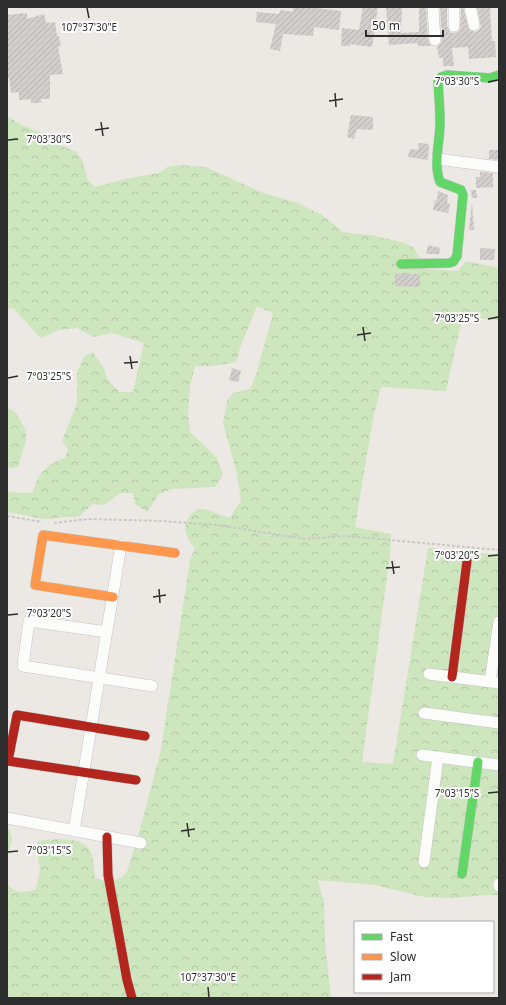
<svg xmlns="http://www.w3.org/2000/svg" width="506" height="1005" viewBox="0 0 506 1005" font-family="'Noto Sans',sans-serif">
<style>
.forest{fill:url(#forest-crowns)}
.building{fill:url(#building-hatch)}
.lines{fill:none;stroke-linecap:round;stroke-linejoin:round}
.street-casing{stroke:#c5c4c5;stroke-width:12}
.fast-casing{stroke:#c5c4c5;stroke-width:10}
.slow-casing{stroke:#c5c4c5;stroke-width:10}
.jam-casing{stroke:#c5c4c5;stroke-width:10}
.path{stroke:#c9c9c8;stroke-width:2;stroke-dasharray:3 2;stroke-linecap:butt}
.street{stroke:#fcfcfb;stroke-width:11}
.fast{stroke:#63d668;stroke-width:9}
.slow{stroke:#ff974d;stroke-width:9}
.jam{stroke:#b3261e;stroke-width:9}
.ticks{fill:none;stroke:#2e2e2e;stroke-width:1.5}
.ticks-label{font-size:10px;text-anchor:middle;fill:#2e2e2e;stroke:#fff;stroke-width:4;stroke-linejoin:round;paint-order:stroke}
</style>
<defs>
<pattern id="forest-crowns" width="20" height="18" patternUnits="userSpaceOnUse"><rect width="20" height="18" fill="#cee6be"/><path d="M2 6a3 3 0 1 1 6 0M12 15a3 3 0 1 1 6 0" fill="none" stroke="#b1c6a4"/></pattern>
<pattern id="building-hatch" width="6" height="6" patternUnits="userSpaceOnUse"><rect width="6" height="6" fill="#d1cecb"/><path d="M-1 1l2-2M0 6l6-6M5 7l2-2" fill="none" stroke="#b4b1af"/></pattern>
</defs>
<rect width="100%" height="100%" fill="#ece8e4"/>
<!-- forest -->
<path class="forest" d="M7 116 20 124 42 133 58 144 76 152 82 160 88 180 95 187 125 179 159 173 168 167 178 165 206 167 263 193 295 202 322 215 343 232 376 236 405 243 413 247 427 269 458 271 466 261 499 268V320L474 318 464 319 460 327 446 391 381 387 373 419 355 527 391 534V547L362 762 393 764 428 548 499 555V895H485L452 898 424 897 375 885 318 880 324 902 325 942 331 998H7V883C13 894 26 893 36 889L40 870 37 851 38 841C52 838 86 836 91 853 94 861 94 871 95 878L110 882 120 878 127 872 140 829 161 750 190 560 195 548C182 533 181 520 198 509L208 510 230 518 241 500 237 474 223 423 227 401 233 393 250 389 256 375 273 313 257 306 241 345 236 362 212 366H195L190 387 188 415 190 432 217 458 223 475 215 487 172 489 159 494 147 512 135 504 133 493H120L104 505 93 504 80 516 44 519 7 512V492L25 493 33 492C39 473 46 464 65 458L68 450 62 441 77 403V373L84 356 93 352 104 369 107 379 119 392H133L144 343 112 333 94 337 77 328 59 330 41 338 13 308 7 309Z
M7 407 17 414 26 431V440L18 467 7 468Z
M7 826C14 838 13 842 7 854Z"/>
<!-- building -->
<path class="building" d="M293 7H309L341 11 339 30 314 27 313 36 283 34 280 51 270 49 276 24 256 22 257 12 279 14 280 10 293 12Z
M363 7H378L372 47 350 44V46H341L342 28 359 30Z
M386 7H402L401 33 419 32V7H426L428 40 431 46H418V43L389 45Z
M440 7H447V26L450 32 454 33 457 32 460 29 461 7H463L469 29 475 32 479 30 481 27 477 7H490L492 41H495L496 57 469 59 468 47 452 48 454 66H443V58H439L437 46 441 43 442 40Z
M27 13V19L44 14 46 23 55 22 57 36H59L61 46 58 47 63 74 50 75V99H41V103H31V99L19 100V92L11 93 9 78H7V15Z
M351 115 373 117V130L357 129 354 139 347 137Z
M419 143 429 144 428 160 408 157 410 149 418 150Z
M489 150H499V160L489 159Z
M480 172 493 173V187L476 188V177H480Z
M471 190H476L477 198H472Z
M438 191 448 195 447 203 450 204 448 213 433 210 435 200 437 201Z
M472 202 474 230H469Z
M428 245 440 248 439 254H426Z
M480 248 495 249 494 260H480Z
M395 274H420V287L395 286Z
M232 368 241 371 238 382 229 380Z"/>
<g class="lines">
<defs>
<path id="street" d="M433 7 435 40
M454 7V26
M470 7 474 25
M438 159 499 167
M107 632 29 621 23 666 152 686
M429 674 499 683
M490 682 499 622
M424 713 499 723
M422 755 499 765
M7 818 141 843
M74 831 121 545
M424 862 438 757
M499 884V886"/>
<path id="fast" d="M401 264 449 263 453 262 457 256 463 195 461 190 440 182C433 163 440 142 440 123 440 109 439 96 438 82L441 77 447 75 490 78 499 75
M462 874 478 762"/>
<path id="slow" d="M113 597 35 585 43 535 175 553"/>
<path id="jam" d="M452 677 467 561
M136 780 8 761 17 715 145 736
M107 837 108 875 127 980 132 998"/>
</defs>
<!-- street casing -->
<use href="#street" class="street-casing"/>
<!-- fast casing -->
<use href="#fast" class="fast-casing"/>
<!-- slow casing -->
<use href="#slow" class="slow-casing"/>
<!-- jam casing -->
<use href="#jam" class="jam-casing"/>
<!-- path -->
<path class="path" d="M7 516 42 522
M54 523 88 519 162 521 218 525 305 539 346 536 499 550"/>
<!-- street -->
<use href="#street" class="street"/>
<!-- fast -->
<use href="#fast" class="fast"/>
<!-- slow -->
<use href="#slow" class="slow"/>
<!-- jam -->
<use href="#jam" class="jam"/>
</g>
<!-- ticks -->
<path class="ticks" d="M87 8 89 18M488 82 498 80M335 93 336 107M329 101 343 99M101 122 103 136M95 130 109 128M8 140 18 139M488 319 498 317M363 327 365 341M357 335 371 333M130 356 132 369M124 363 138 362M8 378 18 376M488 556 498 555M392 561 394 574M386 568 400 567M159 589 160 603M153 597 166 595M8 615 18 614M488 793 498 792M187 823 189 837M181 831 195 829M8 852 18 851M208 987 209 997"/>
<g class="ticks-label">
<text x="89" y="31">107°37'30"E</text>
<text x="457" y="85">7°03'30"S</text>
<text x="49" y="143">7°03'30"S</text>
<text x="457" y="322">7°03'25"S</text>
<text x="49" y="380">7°03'25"S</text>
<text x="457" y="559">7°03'20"S</text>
<text x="49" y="617">7°03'20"S</text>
<text x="457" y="797">7°03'15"S</text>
<text x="49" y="854">7°03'15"S</text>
<text x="208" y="981">107°37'30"E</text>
</g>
<!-- border -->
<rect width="506" height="1005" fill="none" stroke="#2e2e2e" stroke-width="16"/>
<!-- legend -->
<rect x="354" y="921" width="140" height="72" fill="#ffffff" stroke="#ababab"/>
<rect x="362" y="934" width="20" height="6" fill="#63d668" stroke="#ababab"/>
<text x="390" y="941" font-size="12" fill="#2e2e2e">Fast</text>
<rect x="362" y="954" width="20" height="6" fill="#ff974d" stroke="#ababab"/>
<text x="390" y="961" font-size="12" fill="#2e2e2e">Slow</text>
<rect x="362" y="974" width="20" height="6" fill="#b3261e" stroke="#ababab"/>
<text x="390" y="981" font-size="12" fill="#2e2e2e">Jam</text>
<!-- scale -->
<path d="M366 30v6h77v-6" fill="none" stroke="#2e2e2e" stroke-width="2"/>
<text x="372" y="30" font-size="12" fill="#2e2e2e" stroke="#ffffff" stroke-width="3" paint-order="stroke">50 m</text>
</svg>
